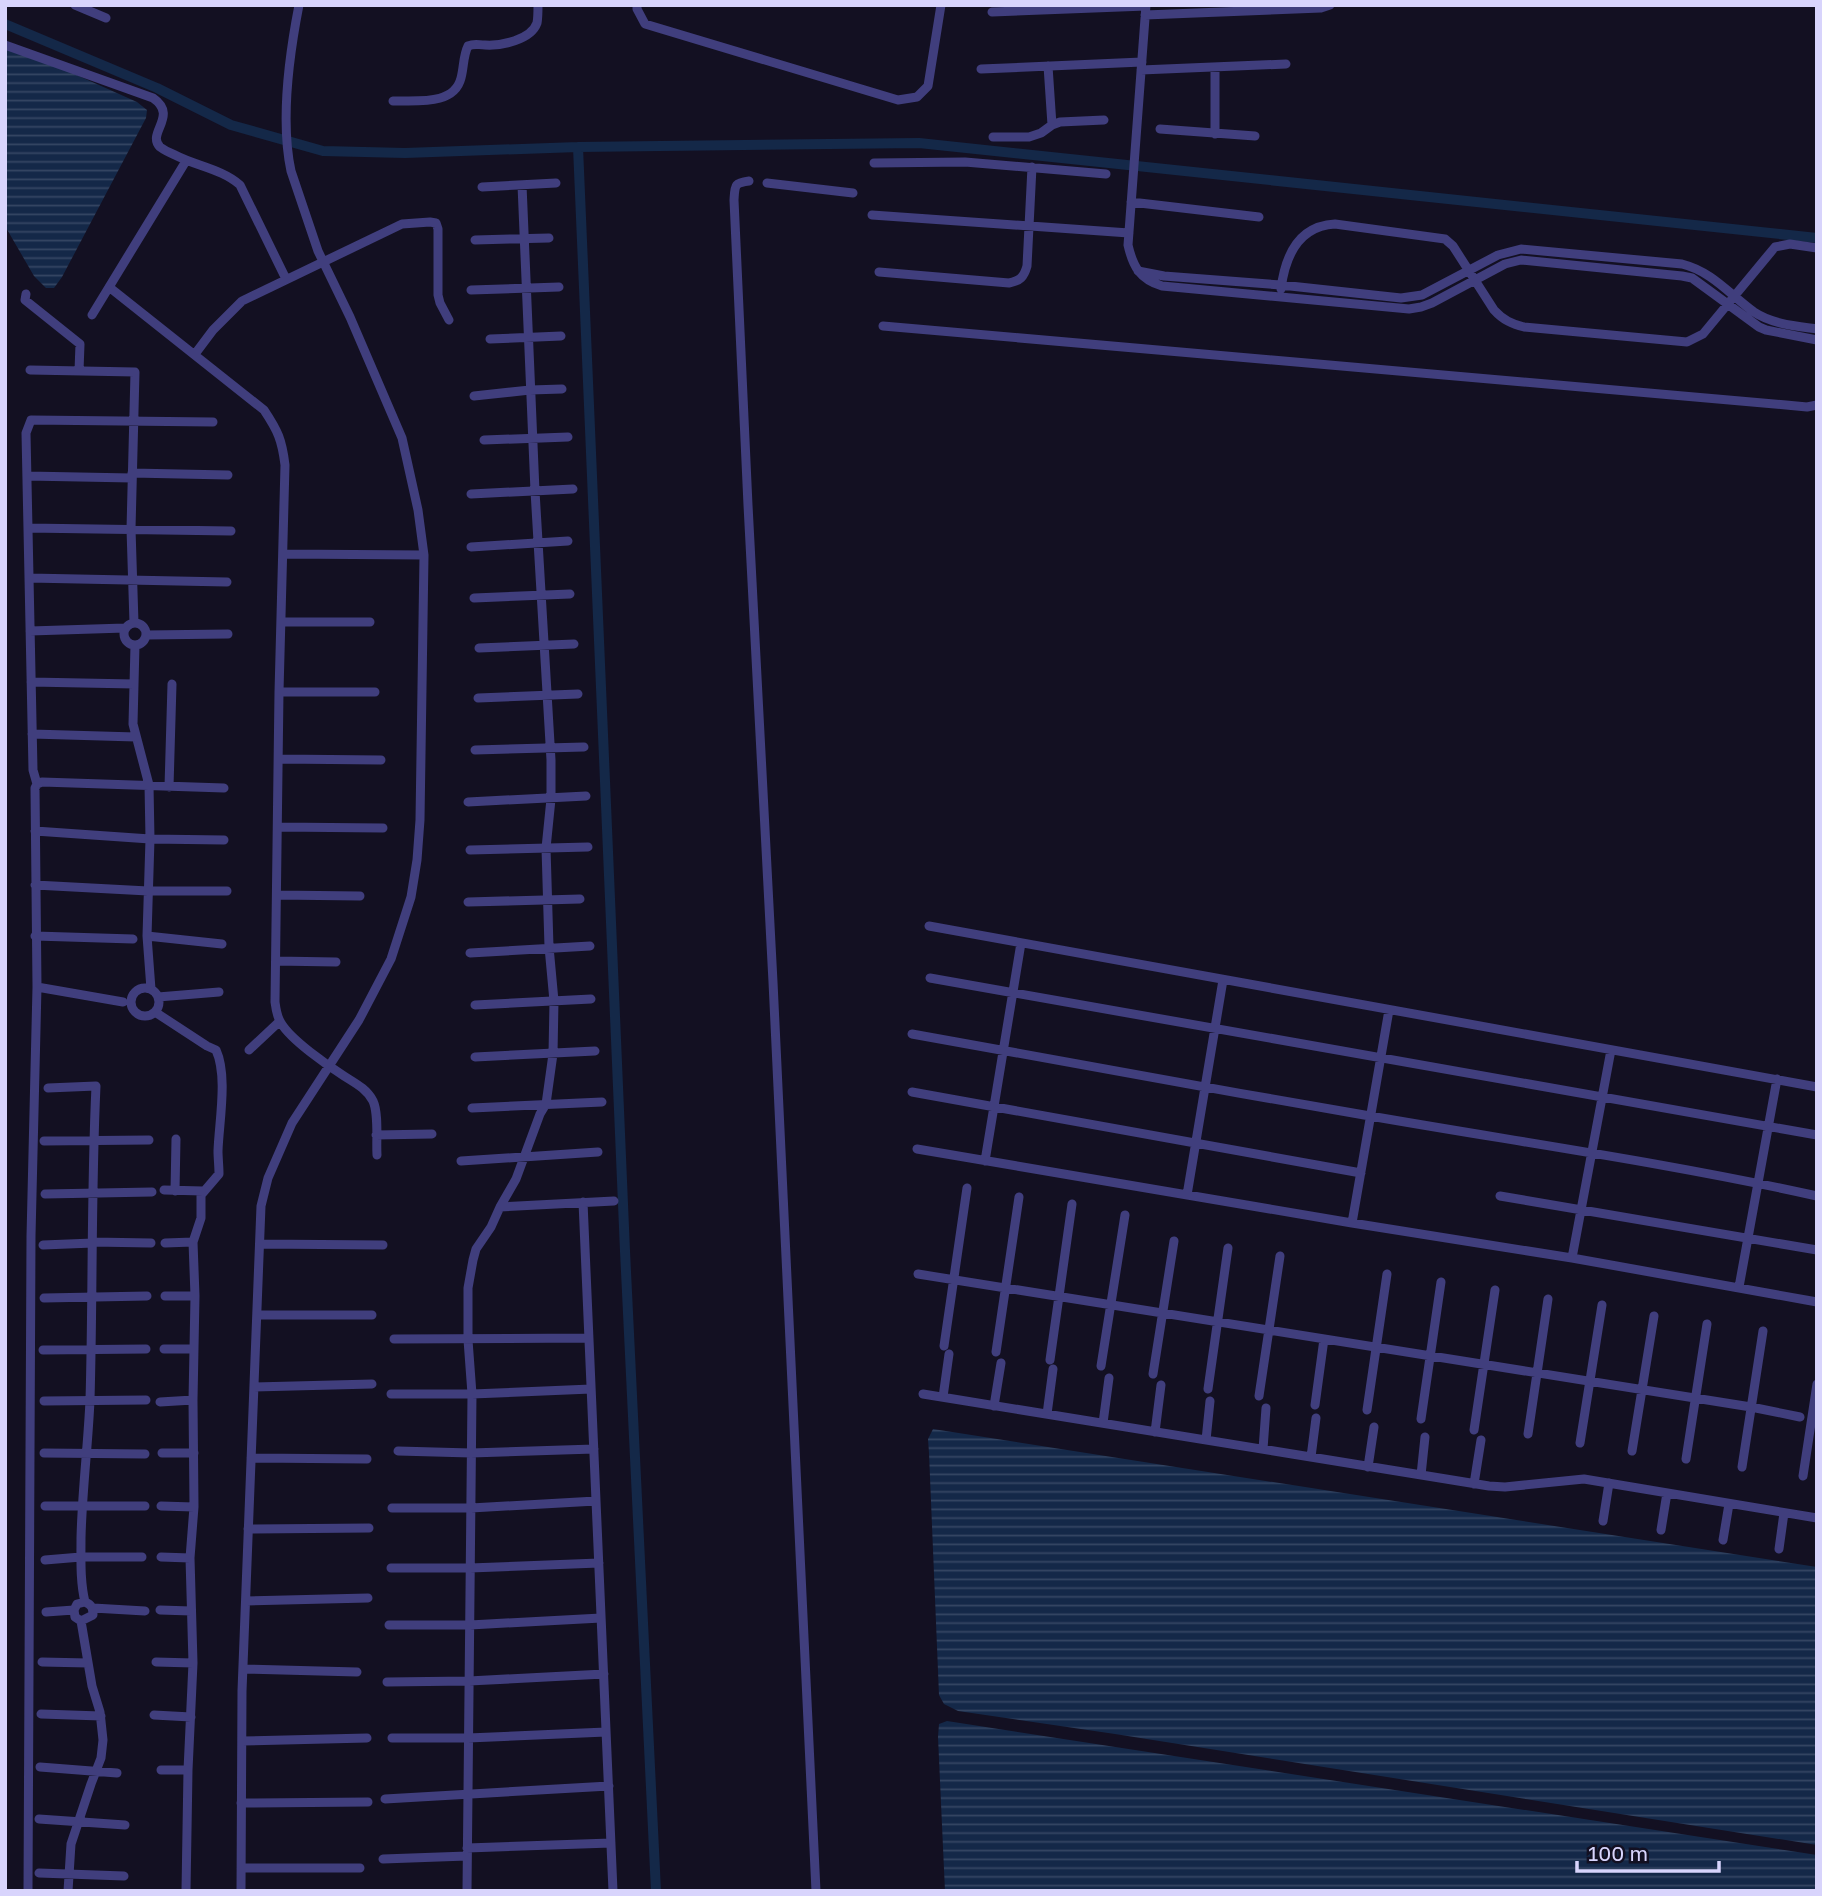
<svg xmlns="http://www.w3.org/2000/svg" width="1822" height="1896" viewBox="0 0 1822 1896" font-family="'Golos Text',sans-serif">
<style>
.water{fill:url(#water-rules)}
.lines{fill:none;stroke-linecap:round;stroke-linejoin:round}
.canal{stroke:#142848;stroke-width:10}
.street{stroke:#403e7d;stroke-width:9}
</style>
<defs>
<pattern id="water-rules" width="6" height="5" patternUnits="userSpaceOnUse" patternTransform="scale(1.75)"><rect width="6" height="5" fill="#142848"/><path d="M0 2.5h6" fill="none" stroke="#354663"/></pattern>
</defs>
<rect width="100%" height="100%" fill="#131022"/>
<!-- water -->
<path class="water" d="M5 48 43 60 137 102 147 110 146 118 62 277 54 288H46L34 276 5 226Z
M933 1429 1817 1567V1845L1115 1734 958 1711 944 1704 939 1695 929 1453 928 1439Z
M947 1721 1817 1855V1891H945L938 1737 939 1724Z"/>
<g class="lines">
<!-- canal -->
<path class="canal" d="M5 24 157 88 231 125 323 151 405 153 578 147 919 143 1817 238
M578 147 625 1251 656 1891"/>
<!-- street -->
<path class="street" d="M75 5 106 18
M637 5V9L645 24 898 100 917 97 928 86 941 5
M1146 5 1128 245C1133 267 1140 279 1162 286L1409 309 1421 307 1432 303 1505 264 1521 260 1682 276 1692 278 1759 327 1766 330 1817 340
M992 12 1146 6
M1145 15 1321 8 1330 5
M5 45 153 98C179 116 146 133 160 147 164 150 170 153 175 155 196 166 222 169 240 185L286 279
M1048 66 1052 125
M1215 67V134
M981 69 1142 62
M1141 70 1286 64
M393 101C416 100 454 106 461 78 464 67 463 56 468 46 475 43 478 45 485 45 501 46 531 40 537 23 538 18 538 11 538 5
M1160 129 1255 136
M993 137H1029L1041 133 1052 125 1060 122 1104 120
M874 163 965 162 1106 174
M749 181C734 183 735 185 734 200L748 505 773 982 816 1891
M767 183 853 193
M482 187 556 183
M1131 202 1259 217
M872 215 1129 233
M475 240 549 238
M1138 271 1164 276 1281 285 1401 298 1422 295 1498 255 1521 249 1682 264C1713 272 1729 294 1754 312 1772 324 1796 326 1817 329
M879 272 1009 283C1020 281 1024 277 1027 266L1032 167
M109 287 264 410C278 431 282 440 285 465L279 692 275 1002C276 1010 277 1017 281 1023 291 1040 327 1065 344 1076 355 1083 367 1089 373 1101 379 1114 376 1140 377 1155
M1281 289C1285 257 1298 226 1335 224L1445 239 1453 246 1494 310C1503 320 1512 324 1524 327L1687 342 1703 334 1775 247 1790 244 1817 248
M471 290 559 287
M26 294 25 300 80 344 79 371
M92 315 186 161
M883 326 1786 405 1807 407 1817 405
M490 339 561 336
M195 354 213 330 242 301 402 224 430 222 436 223 438 229V295L440 303 449 320
M30 370 135 372 131 529 134 623
M474 396 530 390 562 389
M484 440 568 437
M132 473 228 475
M27 476 132 478
M471 494 573 489
M28 528 231 531
M471 547 568 541
M283 554 424 555
M29 578 227 582
M474 598 570 594
M281 622H370
M124 634a11 11 0 1 1 22 0a11 11 0 1 1-22 0Z
M30 631 125 628
M146 635 228 634
M135 645 133 724 149 785 150 839 147 936 151 989
M479 648 574 644
M31 682 134 684
M279 692H375
M478 698 578 694
M32 734 136 737
M475 750 584 747
M279 759 381 760
M37 784 33 770 26 433 31 420 213 422
M169 787 172 684
M468 802 586 796
M278 827 383 828
M35 831 150 839 224 840
M470 850 588 847
M35 885 148 891H227
M277 895 360 896
M468 902 580 899
M929 926 1817 1087
M35 936 133 939
M147 936 222 944
M470 953 590 946
M276 961 336 962
M930 978 1817 1135
M37 987 123 1002
M131 1002a14 14 0 1 1 28 0a14 14 0 1 1-28 0Z
M158 997 219 992
M475 1005 591 999
M155 1012 207 1046 216 1050C228 1076 219 1122 218 1151 218 1158 219 1166 219 1174L201 1195V1218L193 1242 195 1296 193 1400 194 1507 190 1558 193 1663 188 1770 186 1891
M912 1034C1064 1061 1217 1090 1370 1116 1519 1142 1669 1163 1817 1196
M249 1050 280 1021
M475 1057 595 1051
M48 1088 96 1086C91 1191 93 1295 90 1400 88 1446 82 1492 81 1538 81 1560 80 1581 85 1602 92 1605 93 1608 93 1615L81 1621
M912 1092 1361 1173
M472 1108 602 1102
M376 1135 432 1134
M44 1141 149 1140
M917 1149 1352 1223 1572 1258 1817 1302
M461 1161 598 1152
M985 1161 1021 943
M164 1190 203 1191
M175 1191 176 1139
M45 1194 152 1192
M1187 1195 1223 980
M1500 1196 1817 1250
M583 1202 613 1891
M500 1207 614 1201
M1352 1223 1389 1010
M93 1242 151 1243
M165 1243 193 1242
M260 1244 383 1245
M43 1245 93 1243
M1572 1258 1611 1050
M918 1274 1751 1407 1800 1417
M1739 1287 1777 1079
M165 1296H195
M44 1298 147 1296
M257 1315H372
M394 1339 589 1338
M944 1346 967 1188
M164 1349H194
M43 1350 146 1349
M996 1352 1019 1197
M1050 1360 1072 1204
M1101 1366 1125 1215
M1153 1374 1174 1241
M254 1387 372 1384
M1208 1389 1228 1248
M391 1394H472L591 1389
M923 1394 1489 1486 1505 1487 1584 1479 1817 1518
M1259 1396 1280 1256
M943 1397 949 1354
M44 1401 146 1400
M160 1402 193 1400
M1315 1405 1324 1339
M994 1406 1001 1363
M1367 1410 1387 1274
M1047 1414 1053 1369
M1421 1419 1441 1282
M1103 1423 1109 1378
M1474 1430 1495 1290
M1155 1432 1161 1385
M1528 1434 1548 1299
M1206 1440 1210 1401
M1580 1443 1602 1305
M1263 1449 1266 1408
M398 1451 471 1453 594 1449
M1632 1451 1654 1316
M44 1453 145 1454
M162 1453H194
M1311 1457 1316 1418
M251 1458 367 1459
M1686 1459 1707 1324
M1368 1467 1374 1427
M1742 1467 1763 1331
M1421 1475 1425 1437
M1803 1476 1817 1384
M1474 1484 1481 1440
M45 1506H145
M161 1506 194 1507
M392 1508H471L596 1501
M1603 1521 1609 1483
M248 1529 369 1528
M1661 1530 1667 1493
M1723 1540 1729 1504
M1779 1549 1784 1513
M161 1557 190 1558
M45 1560 81 1557H142
M391 1568H470L599 1563
M246 1601 368 1598
M93 1608 145 1611
M160 1610 191 1611
M46 1612 74 1610
M389 1625H470L601 1618
M42 1662 88 1663
M156 1662 193 1663
M243 1669 357 1672
M387 1682 469 1681 604 1674
M41 1714 101 1716
M154 1715 191 1717
M392 1738H468L606 1732
M242 1741 367 1738
M40 1767 117 1773
M161 1770H188
M385 1799 609 1786
M241 1803 368 1802
M39 1819 125 1825
M467 1848 611 1843
M383 1859 467 1856
M241 1868H360
M39 1873 124 1876
M28 1891 31 1236 37 987 35 788 37 784 42 782 224 788
M68 1891 71 1844 91 1784 101 1758 103 1740 100 1712 92 1686 81 1621 75 1617 74 1610 77 1604 85 1602
M241 1891 242 1691 261 1206 268 1178 292 1123 359 1020 391 959 411 897 417 860 420 820 424 555 418 510 402 438 350 317 318 251 291 171C280 120 289 56 299 5
M467 1891 472 1394 468 1340V1288L473 1260 476 1249 491 1227 500 1207 516 1179 540 1114 546 1104 553 1054 554 1001 549 947 546 848 551 799V760L535 491 522 185"/>
</g>
<!-- border -->
<rect width="1822" height="1896" fill="none" stroke="#d8d4fc" stroke-width="14"/>
<!-- scale -->
<path d="M1577 1861v10h142v-10" fill="none" stroke="#d8d4fc" stroke-width="3.5"/>
<text x="1588" y="1861" font-size="21" fill="#d8d4fc" stroke="#131022" stroke-width="5" paint-order="stroke">100 m</text>
</svg>
